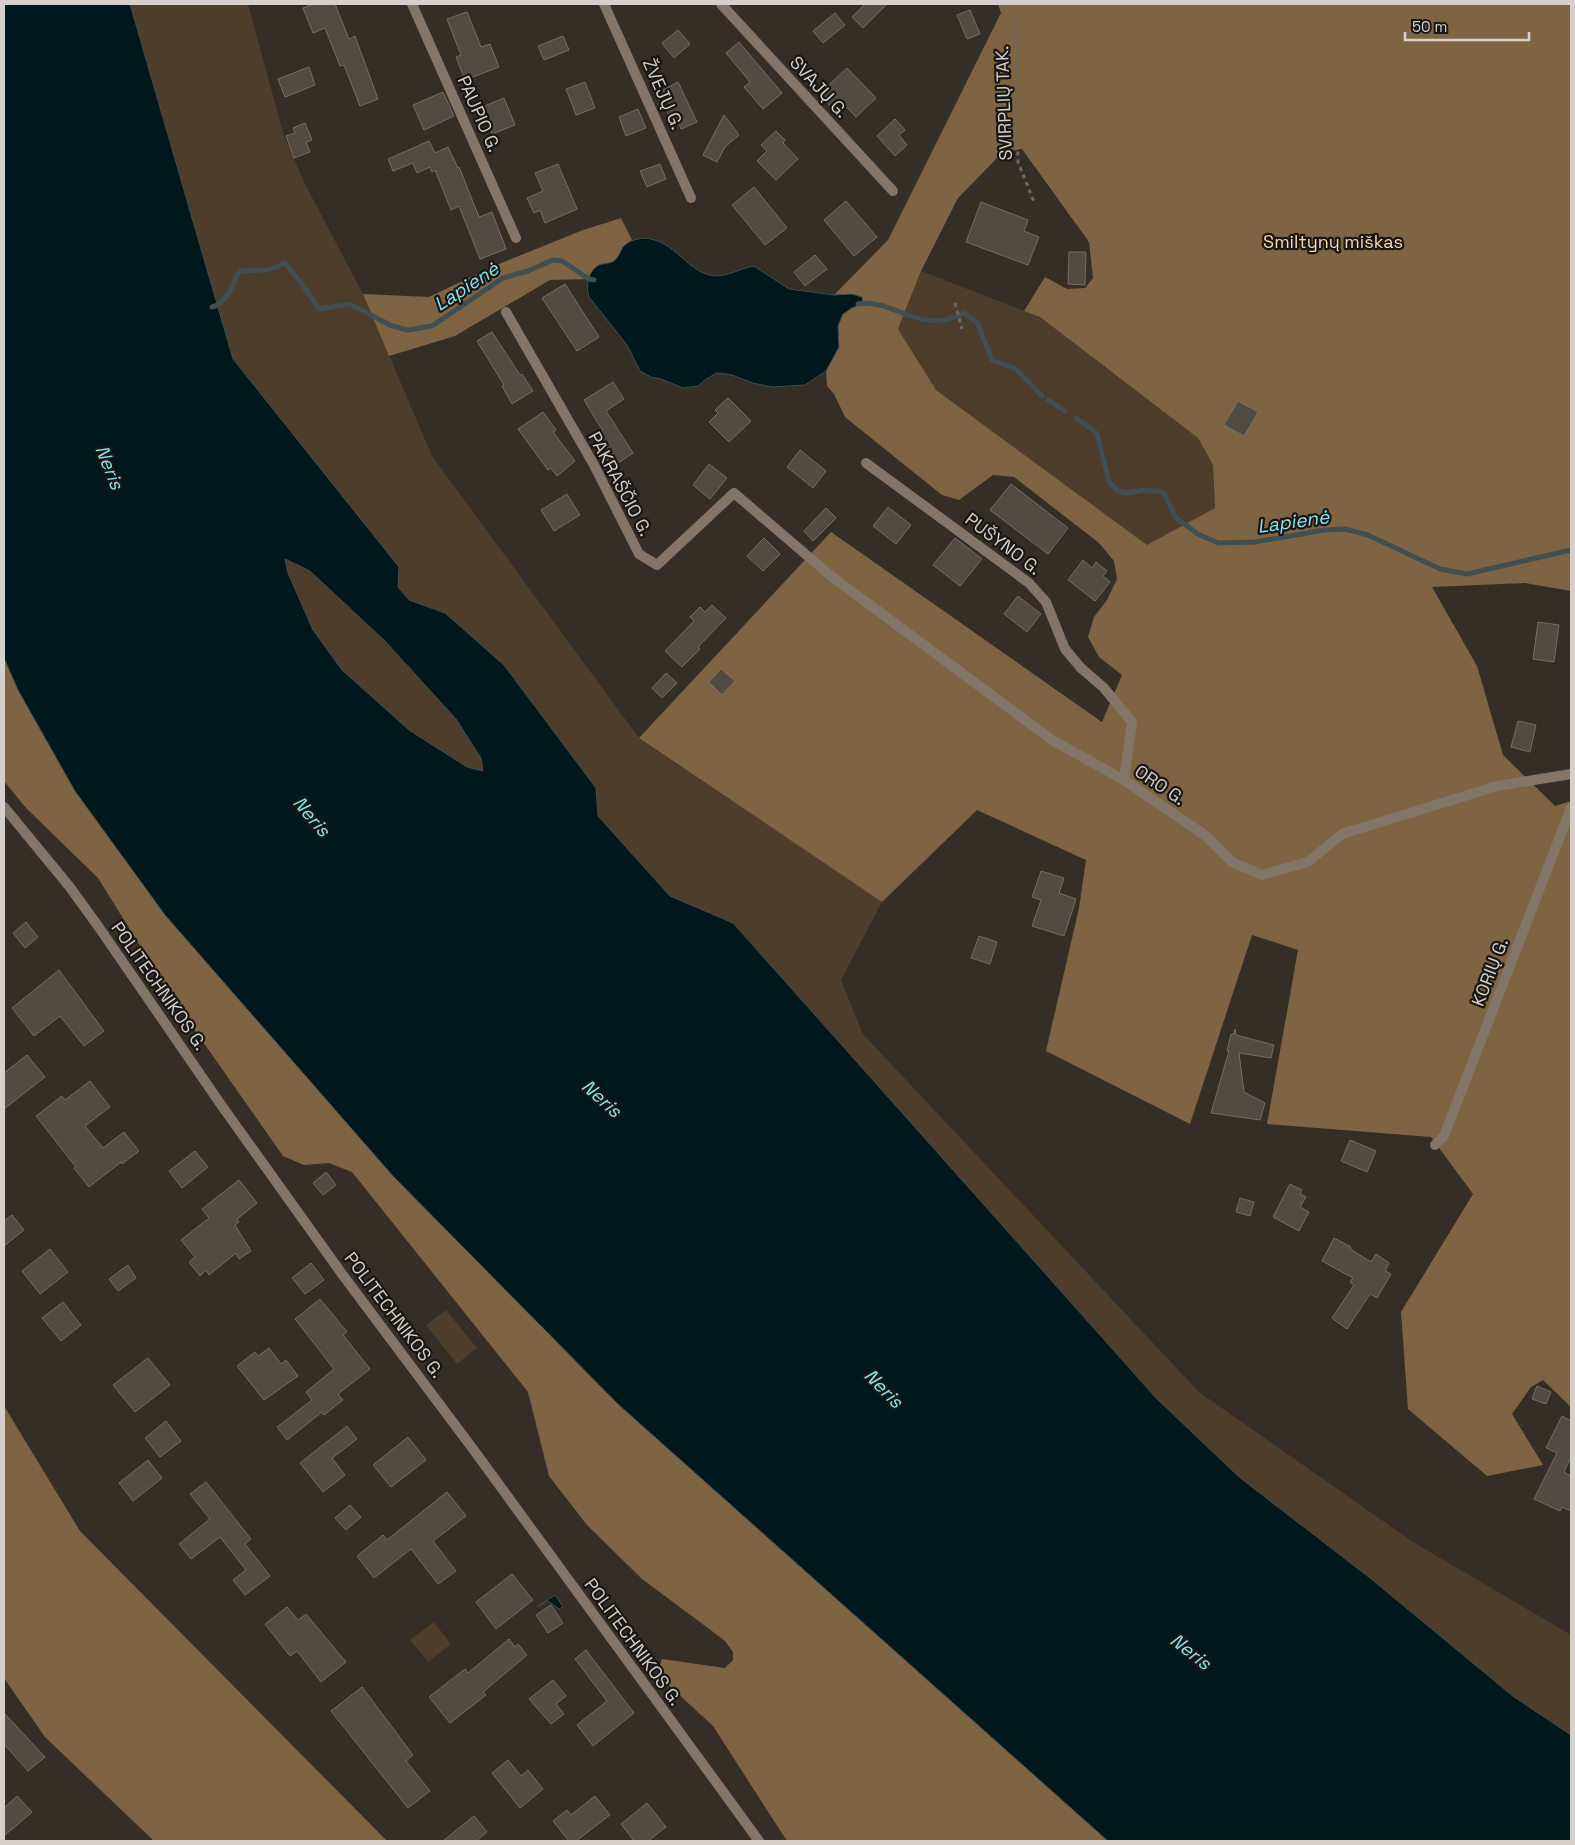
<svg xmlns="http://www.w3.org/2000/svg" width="1575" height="1845" viewBox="0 0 1575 1845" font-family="'Space Grotesk',sans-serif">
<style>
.green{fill:#4d3d2a}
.forest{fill:#7f6443;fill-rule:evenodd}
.water{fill:#00181c;stroke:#404f51;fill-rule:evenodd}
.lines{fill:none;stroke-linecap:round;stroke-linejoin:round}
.stream{stroke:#404f51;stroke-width:5}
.building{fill:#524b43;stroke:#766e66}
.path{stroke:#6f6962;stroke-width:3;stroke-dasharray:4 4;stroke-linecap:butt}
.minor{stroke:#837668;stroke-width:10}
.labels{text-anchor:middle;stroke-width:4.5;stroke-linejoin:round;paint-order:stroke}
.street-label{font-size:18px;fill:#d5d0cc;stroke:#191613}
.park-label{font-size:18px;fill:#fed8ac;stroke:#191613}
.water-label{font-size:19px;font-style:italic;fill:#87e3f0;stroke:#191613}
</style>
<rect width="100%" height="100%" fill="#342e26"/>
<!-- green -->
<path class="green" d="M130 4H248L284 136 305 184 363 294 432 456 639 738 882 902 841 980 863 1034 1199 1392 1413 1542 1571 1635V1735L1514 1697 1370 1578 1239 1477 1156 1398 733 923 670 896 598 816 596 787 445 613 409 600 398 587V567L233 359Z
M921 271 1040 317 1198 438 1213 465 1215 508 1148 546 936 390 898 329Z
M284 558 310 571 385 641 456 719 481 758 483 771 467 768 409 730 342 670 313 630 288 573Z
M446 1310 477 1348 457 1364 426 1325Z
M434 1622 451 1644 428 1662 410 1640Z"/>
<!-- forest -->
<path class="forest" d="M998 4H1571V591L1525 583 1432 587 1477 666 1503 755 1555 806 1571 801V1407L1543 1380 1531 1387 1512 1414 1543 1465 1487 1476 1408 1409 1401 1312 1473 1194 1431 1137 1267 1124 1298 950 1252 935 1190 1124 1046 1051 1079 908 1086 860 977 810 882 902 639 738 831 532 1102 722 1122 675 1099 657 1088 637 1094 617 1107 600 1117 579 1114 561 1099 543 1014 477 993 475 959 500 942 495 845 417 834 394 827 386 826 371 839 347 838 326 843 314 852 308V294L834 295 888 240 1001 13ZM1022 149 1089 242 1093 278 1085 288 1067 289 1045 277 1024 311 1040 317 1198 438 1213 465 1215 508 1147 545 936 390 898 329 921 271 958 198 1003 152Z
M621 218 632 240C625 246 622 253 616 259 606 269 599 257 589 279L550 280 455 336 389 356 363 294 429 297 494 266 583 230Z
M4 658 18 690 75 791 393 1176 619 1405 1108 1841H787L713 1726 663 1680 659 1669 662 1659 725 1668 733 1660V1652L724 1640 642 1579 587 1525 549 1476 528 1392 352 1172 329 1163 304 1165 283 1156 175 1002 98 878 26 808 4 781Z
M4 1406 80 1531 387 1841H154L45 1737 4 1678Z"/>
<!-- water -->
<path class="water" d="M4 4H130L233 359 399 567 398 587 409 600 445 613 504 665 596 788 598 816 670 896 733 923 1156 1398 1239 1477 1370 1578 1514 1697 1571 1735V1841H1108L619 1405 393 1176 165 915 75 791 18 690 4 658ZM285 559 310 571 385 641 456 719 481 758 483 771 467 767 409 730 342 670 313 630 288 573Z
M645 238C677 241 687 274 716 276 728 276 742 268 754 266L789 289 834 295 852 294 862 297 863 303 852 308 843 314 838 326 839 347 826 371 805 385 772 387 753 383 732 375 717 373 706 379 698 386 683 388 661 379 651 377 640 371 627 345 589 297C586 286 587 272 599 265 604 263 610 264 614 261 619 257 620 252 623 247 629 240 637 239 645 238Z
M555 1595 563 1607 559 1609 548 1601 537 1607Z"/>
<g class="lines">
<!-- stream -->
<path class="stream" d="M858 304C885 299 910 322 938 321 946 321 956 316 964 313L977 322 992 360 1016 369 1042 396
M212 307C227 304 233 284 239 271L268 270 285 263 302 284 319 309 350 304 392 326 408 330 432 326 503 278 528 271 553 260 562 261 589 279 594 280
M1048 400 1065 411
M1076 418 1093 430 1097 434 1109 482 1118 491 1127 493 1143 490 1160 491 1165 495 1176 518 1198 534 1218 543 1255 542 1325 530 1345 529 1368 535 1440 569 1467 574 1571 550"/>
</g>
<!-- building -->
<path class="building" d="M314 4H335L349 39 355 36 378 99 360 106 344 65 340 66 325 28 313 33 303 8Z
M865 4H887L863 28 852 17Z
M970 10 980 34 967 39 957 15Z
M467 12 481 47 490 44 499 67 465 80 456 57 461 55 447 19Z
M835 13 845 25 823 43 813 31Z
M678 30 690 44 674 58 662 43Z
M563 36 569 50 544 60 538 46Z
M739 42 782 93 763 109 744 87 750 82 726 53Z
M309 67 315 85 285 97 278 79Z
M847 68 876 98 856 117 840 100 832 108 819 94Z
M585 82 595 108 576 115 566 89Z
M678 82 697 122 681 129 678 121 673 124 665 107 670 105 663 90Z
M443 92 454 116 424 130 413 105Z
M504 98 515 125 492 134 482 107Z
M638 109 646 128 626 136 619 117Z
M724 115 739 135 725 147 717 162 703 155Z
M895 119 905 130 899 135 907 145 895 156 877 136Z
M305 123 312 140 306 142 310 152 294 158 286 136 295 133 293 128Z
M776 131 785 140 783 143 798 159 776 180 757 161 767 151 761 145Z
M429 141 435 153 448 147 458 168 459 167 479 217 492 212 506 249 480 259 459 206 451 210 435 170 432 172 430 167 417 173 413 163 393 171 388 159Z
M558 164 577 209 545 223 540 210 534 213 527 198 543 191 535 173Z
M660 164 666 179 647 187 640 171Z
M754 187 787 228 765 245 732 205Z
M846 201 877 237 854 256 824 220Z
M981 202 1028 220 1024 231 1039 237 1028 265 966 242Z
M1069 252H1086L1085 285 1068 284Z
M815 255 827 269 805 286 794 272Z
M565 284 599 337 577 351 542 298Z
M492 332 520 375 522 374 533 391 512 404 502 386 504 385 477 341Z
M613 382 624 399 606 411 633 453 612 467 593 437 603 431 584 400Z
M728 398 751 421 729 442 709 422 718 413 715 410Z
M1238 401 1258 412 1244 436 1224 425Z
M543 412 556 430 553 432 575 461 557 476 551 468 548 470 518 429Z
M800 450 826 471 813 488 787 467Z
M709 464 727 478 710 499 693 485Z
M1011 484 1068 528 1048 554 990 510Z
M567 494 580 515 554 531 541 510Z
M888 507 911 525 896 544 873 526Z
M826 508 836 518 813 541 804 531Z
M764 538 780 554 763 571 747 556Z
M955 538 982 559 960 586 933 565Z
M1083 560 1092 568 1096 562 1107 571 1103 576 1110 582 1095 601 1068 580Z
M1018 596 1041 614 1027 632 1004 614Z
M712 605 726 618 698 647 700 649 682 667 665 651 694 621 690 617 700 607 705 612Z
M1538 622 1559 625 1554 662 1533 659Z
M721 669 735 681 722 695 709 682Z
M666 673 677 683 662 698 652 688Z
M1518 721 1536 725 1530 752 1511 747Z
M1041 871 1064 878 1059 893 1076 899 1064 936 1032 926 1041 900 1032 897Z
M26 922 38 937 25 948 13 933Z
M979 936 997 942 990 964 971 958Z
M59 970 104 1031 84 1046 60 1016 34 1036 12 1008Z
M1235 1029 1236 1035 1274 1045 1271 1058 1239 1053 1244 1092 1265 1103 1260 1120 1211 1113 1229 1051H1227L1231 1034H1234Z
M27 1055 45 1077 4 1109V1073Z
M90 1081 110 1107 85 1126 103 1148 124 1132 139 1151 122 1164 121 1162 89 1187 74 1168 76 1167 36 1116 62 1096 65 1100Z
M1350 1140 1376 1151 1367 1172 1341 1161Z
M195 1151 208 1167 182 1188 169 1171Z
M326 1172 336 1185 323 1195 313 1183Z
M239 1180 257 1203 237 1219 239 1222 235 1225 251 1251 239 1259 236 1253 209 1275 206 1270 200 1276 189 1262 195 1257 181 1240 209 1218 202 1209Z
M1290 1184 1302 1190 1300 1194 1306 1197 1300 1207 1309 1212 1299 1231 1273 1217Z
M1240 1198 1254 1202 1250 1216 1236 1212Z
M12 1215 24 1230 4 1246V1221Z
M1334 1238 1351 1247 1350 1249 1371 1262 1376 1254 1389 1263 1385 1271 1391 1274 1377 1298 1370 1294 1347 1329 1332 1318 1354 1285 1350 1282 1353 1278 1322 1261Z
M50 1249 68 1272 40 1294 22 1271Z
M311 1263 324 1280 305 1294 292 1278Z
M128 1265 136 1278 118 1291 109 1279Z
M320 1299 347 1332 343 1335 370 1369 338 1394 343 1400 324 1415 322 1412 287 1440 277 1427 312 1400 306 1392 334 1369 295 1319Z
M63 1302 81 1325 61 1341 42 1318Z
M269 1348 281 1364 286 1360 298 1376 264 1400 237 1366 255 1352 258 1356Z
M148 1358 170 1385 135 1412 113 1385Z
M1537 1386 1551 1392 1546 1404 1532 1399Z
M1562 1416 1571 1421V1457L1564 1472 1571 1476V1511L1562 1507 1560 1511 1534 1499 1557 1453 1546 1448Z
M166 1421 181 1441 160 1457 145 1438Z
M347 1426 357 1439 332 1458 345 1475 323 1492 300 1463Z
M408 1437 426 1460 391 1487 373 1465Z
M148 1460 162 1478 133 1501 119 1483Z
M206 1482 251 1539 245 1544 270 1576 245 1595 233 1580 246 1570 220 1537 191 1559 179 1544 210 1519 190 1494Z
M447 1492 466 1516 433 1541 456 1571 438 1584 411 1549 374 1578 357 1556 383 1535 387 1540Z
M350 1505 361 1517 346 1530 335 1518Z
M512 1574 533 1600 496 1629 476 1602Z
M551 1605 563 1623 548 1633 536 1615Z
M287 1607 298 1620 306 1614 346 1662 321 1682 297 1651 290 1656 265 1624Z
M509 1639 515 1647 518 1644 527 1655 483 1692 486 1695 450 1723 429 1697 465 1669 468 1673Z
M586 1650 634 1713 593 1746 577 1725 607 1701 575 1659Z
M553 1680 566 1696 556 1704 564 1714 551 1724 529 1699Z
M362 1687 413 1755 406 1761 430 1791 408 1808 331 1711Z
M4 1713 45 1757 28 1771 4 1744Z
M508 1760 521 1776 528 1770 543 1789 520 1808 492 1773Z
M17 1796 32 1812 4 1836V1808Z
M595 1796 610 1815 576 1841H569L553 1821 567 1810 571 1815Z
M647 1803 666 1827 648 1841H634L621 1824Z
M474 1816 487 1832 476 1841H443Z"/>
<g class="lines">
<!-- path -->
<path class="path" d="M1002 4 1016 24 1018 162 1034 202
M955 303 962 329"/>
<!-- minor -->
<path class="minor" d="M412 4 516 238
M604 4 691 198
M721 4 893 191
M506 312 594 465 639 554 657 565 734 493 831 576 1052 740 1124 780 1206 836 1232 862 1262 875 1308 862 1342 834 1497 786 1571 774
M866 463 1029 583 1046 602 1065 649 1081 668 1104 688 1132 722 1124 780
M4 807 69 886 98 926 224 1109 342 1274 473 1449 759 1841
M1435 1145 1444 1136 1571 808"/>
</g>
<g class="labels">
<!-- street labels -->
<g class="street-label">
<text transform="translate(819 87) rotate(47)" y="6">SVAJŲ G.</text>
<text transform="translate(663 94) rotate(66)" y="6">ŽVEJŲ G.</text>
<text transform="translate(1004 103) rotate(-92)" y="6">SVIRPLIŲ TAK.</text>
<text transform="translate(479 114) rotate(66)" y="6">PAUPIO G.</text>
<text transform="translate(620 484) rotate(62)" y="6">PAKRAŠČIO G.</text>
<text transform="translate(1003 544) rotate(37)" y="6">PUŠYNO G.</text>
<text transform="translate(1160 785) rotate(34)" y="6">ORO G.</text>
<text transform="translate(1490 972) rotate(-69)" y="6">KORIŲ G.</text>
<text transform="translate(159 986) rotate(55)" y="6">POLITECHNIKOS G.</text>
<text transform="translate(394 1315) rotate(53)" y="6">POLITECHNIKOS G.</text>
<text transform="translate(633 1642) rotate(54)" y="6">POLITECHNIKOS G.</text>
</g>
<!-- park labels -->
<g class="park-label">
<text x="1333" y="248">Smiltynų miškas</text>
</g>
<!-- water labels -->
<g class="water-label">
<text transform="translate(466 286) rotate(-33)" y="7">Lapienė</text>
<text transform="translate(110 467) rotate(68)" y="7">Neris</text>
<text transform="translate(1293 521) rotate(-8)" y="7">Lapienė</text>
<text transform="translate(312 816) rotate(50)" y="7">Neris</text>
<text transform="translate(602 1098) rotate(42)" y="7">Neris</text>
<text transform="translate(884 1388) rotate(46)" y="7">Neris</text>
<text transform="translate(1191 1651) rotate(38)" y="7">Neris</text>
</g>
</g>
<!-- border -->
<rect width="1575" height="1845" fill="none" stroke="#d5d0cc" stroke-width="10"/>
<!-- scale -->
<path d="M1405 32v8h124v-8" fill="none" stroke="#d5d0cc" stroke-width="2.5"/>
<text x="1412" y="32" font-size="15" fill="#d5d0cc" stroke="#191613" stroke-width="4" paint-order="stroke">50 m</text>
</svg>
